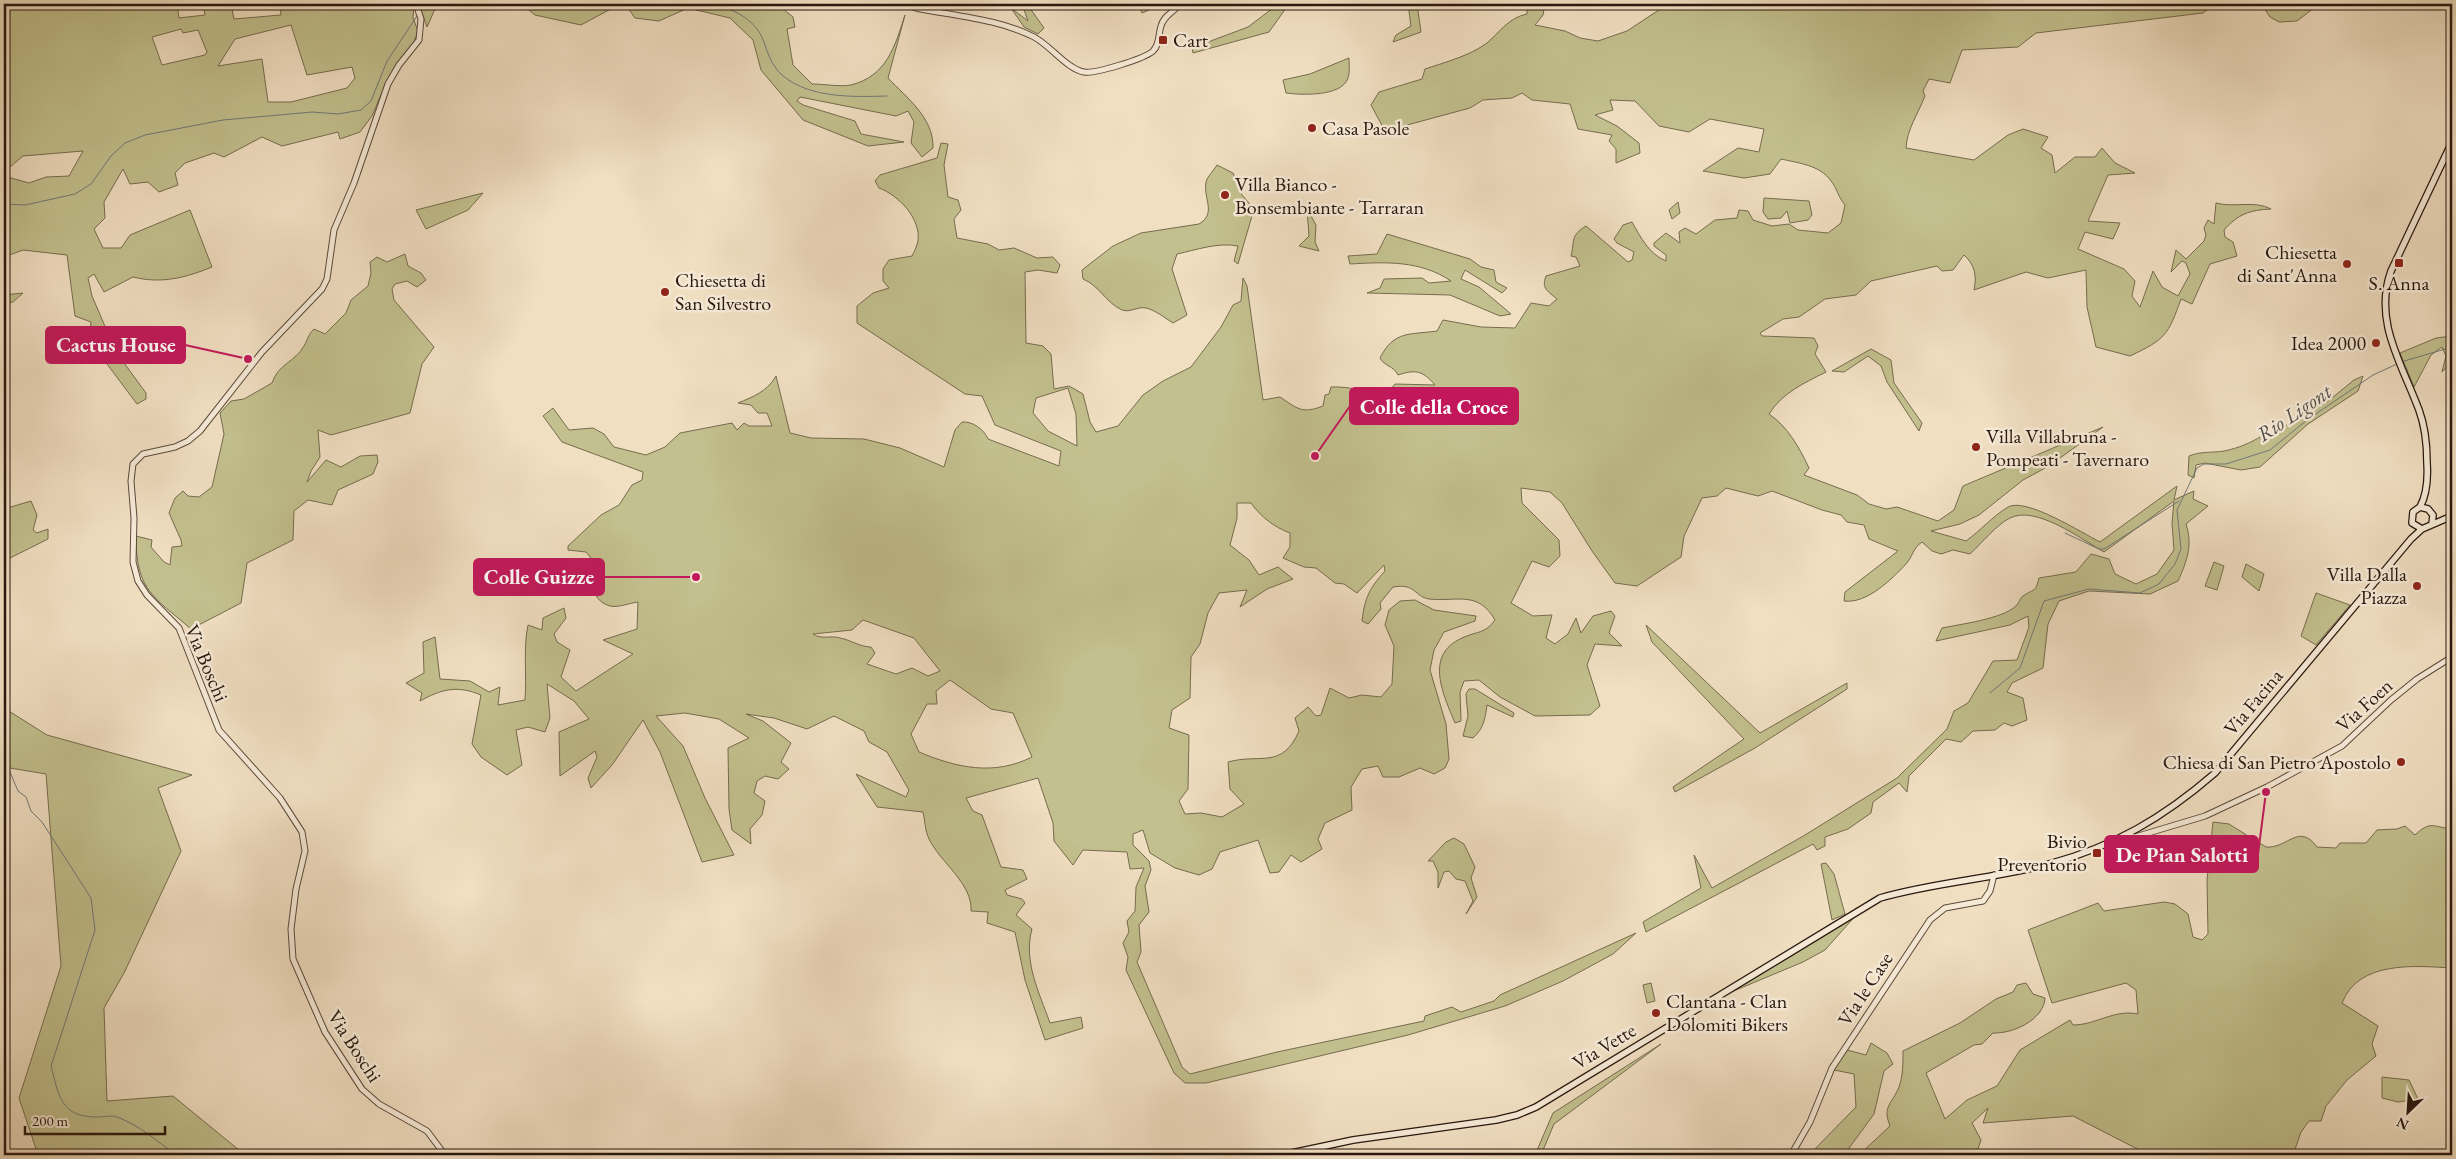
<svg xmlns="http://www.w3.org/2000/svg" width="2456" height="1159" viewBox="0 0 2456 1159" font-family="'EB Garamond',serif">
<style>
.green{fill:#c2c08e;stroke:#766c4e;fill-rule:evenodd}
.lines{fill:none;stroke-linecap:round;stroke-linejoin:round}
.stream{stroke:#717878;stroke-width:1}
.tertiary-casing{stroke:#5b493b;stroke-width:7}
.secondary-casing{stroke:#29170e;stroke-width:8}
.tertiary{stroke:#f6ead7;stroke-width:5}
.secondary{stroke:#f6ead7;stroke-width:5.5}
.poi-dot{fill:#8f2418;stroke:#f6ead7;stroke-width:2}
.labels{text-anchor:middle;stroke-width:5;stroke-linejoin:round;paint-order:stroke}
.poi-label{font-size:20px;fill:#29170e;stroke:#f6ead7;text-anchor:start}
.street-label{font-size:20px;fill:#29170e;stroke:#f6ead7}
.water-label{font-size:21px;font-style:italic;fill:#53504c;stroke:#f6ead7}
.leader{fill:none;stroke:#c2185b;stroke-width:2}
.callout-dot{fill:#c2185b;stroke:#f6ead7;stroke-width:2}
.callout{fill:#c2185b;stroke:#c2185b;stroke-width:2}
.callout-label{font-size:21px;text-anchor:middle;font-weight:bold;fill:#fff}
</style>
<rect width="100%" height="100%" fill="#f1dfc2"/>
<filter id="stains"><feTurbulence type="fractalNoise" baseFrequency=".004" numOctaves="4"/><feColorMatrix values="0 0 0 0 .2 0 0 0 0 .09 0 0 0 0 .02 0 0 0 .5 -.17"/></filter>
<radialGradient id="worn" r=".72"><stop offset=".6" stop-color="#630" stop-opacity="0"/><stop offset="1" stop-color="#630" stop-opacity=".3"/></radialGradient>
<!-- green -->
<path class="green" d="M4 4H177L179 18 205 15 203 4H231L234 19 281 15 280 4H414L413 18 418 31 410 53 386 83 372 116 360 132 340 139 338 132 282 146 262 137 224 157 214 153 185 163 175 173 178 185 159 192 148 182 130 184 123 169 104 202 105 218 94 229 103 248H121L130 235 190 210 212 267C185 278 161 284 133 277L104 292 94 274 88 278 92 296 116 352 146 393V399L137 404 95 348 82 352 89 341 91 322 75 316 67 255 23 250 4 257V176L29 183 46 177 69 176 83 151 23 156 4 172ZM291 25 307 75 352 67 355 78 347 88 291 102H268L262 59 218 66 235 39ZM181 29 183 33 198 30 207 52 205 55 162 65 152 37Z
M419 4H445L435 9 427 27Z
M522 4H620L581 25 535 15Z
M625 4H777L793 17 795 27 787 29 793 65 812 84C824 84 840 87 851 85 887 76 895 46 905 15L888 78C907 98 934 118 933 148L922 157 911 143 914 122 908 111 896 116 800 97 797 101 803 105 855 121 861 134 904 142 868 146 803 120 761 70 753 40 730 18 688 8 659 21 635 18Z
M1022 4H1027L1044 28 1038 34 1024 27 1011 8 1028 21Z
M1127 4H1153L1151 9 1142 13 1140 9H1126Z
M1289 4 1269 32 1193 53 1192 48 1248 27 1277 5Z
M1408 4H1417L1421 32 1393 42 1396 35 1411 26Z
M1501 4H1545L1543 15 1535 25 1565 31 1580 38 1598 41 1627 31 1668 4H2123L2127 6 2132 4H2351L2314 8 2297 21 2279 22 2270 17 2264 8 2216 4 2203 13 2036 33 2018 47 1962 50 1950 83 1929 79 1923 91 1925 96C1918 114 1907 129 1906 148L1974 160 2008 135 2023 129 2048 137 2041 148 2052 155 2055 173 2075 157H2095L2102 148 2115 163 2135 173 2108 175 2088 221 2120 223 2113 239 2085 232 2078 249 2124 269 2135 281 2132 296 2140 307 2153 271 2162 287 2178 296 2190 274 2186 263 2182 261 2171 272 2176 250 2186 259 2204 241 2206 235 2204 228 2208 220 2214 224 2216 203C2234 208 2255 200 2271 209 2250 210 2238 214 2224 230L2225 237 2233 242 2237 256 2210 264 2192 304 2181 299C2168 335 2166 339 2130 356L2096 347 2087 307 2086 270 2048 278 2026 272 1974 290C1977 276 1975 265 1964 255L1953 270 1942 271 1937 266 1871 281 1856 295 1825 299 1799 317 1783 319 1760 333 1762 336 1814 338 1818 346 1815 354 1826 372C1804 383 1782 393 1769 414 1788 427 1799 447 1809 468L1804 475 1857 495 1869 504 1886 509 1897 507 1938 521 1954 510 1963 486 2103 427 2049 466 2023 480 1979 515 1960 524 1931 531 1966 541C1980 531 1993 516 2008 507 2026 497 2082 533 2100 542L2177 486 2174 500 2194 491 2193 499 2208 506 2186 524C2193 545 2187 561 2178 581L2150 594 2089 591 2059 601 2048 624 2043 668 2012 683 2007 692 2023 698 2027 720 2012 726 2004 723 1995 730 1973 731 1961 742 1946 739 1909 776 1907 792 1899 783 1873 802 1871 813 1848 829 1825 837V846L1817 850 1813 844 1646 932 1643 922 1701 888 1694 855 1712 888 1805 835 1897 778 1947 729 1954 711 1968 703 1993 661 2017 660 2029 627 2028 616 2010 625 1936 641 1942 628C1961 624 2002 619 2016 606 2019 603 2020 598 2023 596 2034 588 2035 594 2039 578L2076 572 2091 554 2109 559 2115 574 2136 584 2157 574 2174 550 2172 523 2174 501 2104 552C2081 539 2036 505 2010 518 1996 525 1982 543 1970 554L1953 550 1941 554 1932 551 1922 542C1913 548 1913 556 1906 564 1892 579 1867 604 1844 601L1845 592 1898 551 1869 539 1864 525 1847 522 1841 515 1822 510 1772 491 1758 496 1726 488 1717 496 1702 498 1684 536 1681 557 1637 586 1615 583 1592 551 1562 503 1550 492 1521 488 1522 503 1559 540 1560 556 1549 567 1532 561 1511 603 1533 616 1552 615 1546 638 1555 644 1568 634 1576 618 1581 633 1593 616 1611 611 1615 616 1609 633 1622 646 1595 644 1587 665 1600 706 1590 715 1535 716 1500 697 1479 680 1464 681 1460 692 1461 721 1455 723C1443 694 1424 655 1462 638 1477 631 1485 634 1495 620 1478 590 1457 602 1429 599 1415 597 1416 583 1393 587L1380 603 1381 609 1368 624 1362 621C1365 597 1369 589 1385 571L1384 565 1357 593 1344 584 1335 583 1316 568 1304 567 1283 558 1290 547V533C1274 527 1261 517 1251 503H1237V518L1230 545 1249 560 1259 575 1278 567 1293 579 1267 589 1240 607 1247 590 1219 593 1208 613 1200 644 1191 657 1190 698 1172 710 1169 728 1189 735 1188 789 1179 801 1185 814 1201 813 1222 817 1244 804 1230 789 1228 762C1260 753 1282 770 1299 731L1295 718 1308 707 1316 716 1321 715 1330 688 1349 698 1362 695 1381 697 1392 684 1394 646 1385 625 1389 610 1400 601 1415 600 1434 610 1476 616 1475 621 1444 632 1434 650 1430 670 1446 724 1449 759 1445 768 1434 774 1420 768 1399 777H1383L1378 766 1362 769 1351 787 1352 810 1325 823 1318 839 1322 849 1301 862 1291 855 1279 872 1270 873 1258 840 1220 852 1212 869 1199 875 1175 868 1150 853 1143 830 1133 834V845L1149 861 1151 870 1145 886 1149 912 1139 925 1141 952 1137 962 1182 1067 1190 1074 1277 1052 1424 1021 1425 1016 1452 1007 1461 1012 1494 1001 1500 995 1636 933 1613 954 1563 981 1505 1006 1408 1035 1206 1083H1185L1174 1073 1126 970 1128 957 1123 943 1129 932 1127 921 1135 911 1136 887 1144 868 1130 869 1127 852 1083 850 1073 865 1054 841 1053 823 1038 778 966 798 973 811 982 815 1001 867 1023 870 1027 879 1005 890 1007 895 1022 899 1025 903 1016 915 1032 929C1023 961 1039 992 1050 1023L1081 1017 1083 1028 1045 1040 1025 980 1015 932 987 923 988 912 971 911C973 884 940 862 929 839 925 831 925 820 923 812L877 807 856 774 906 797 909 790 887 752 869 742 864 731 834 716 807 729 774 718 746 714 763 721 791 743 781 762 789 769 778 779 765 776 757 781 754 793 765 801 762 815 750 829 751 844 732 830 729 809 728 748 749 738 719 719 685 713 656 716 683 746 705 798 734 855 702 862 660 752 643 720 612 765 591 788 588 778 597 757 595 751 560 776 559 732 589 719 574 701 547 684 550 718 545 732 528 727 516 730 522 765 507 775 481 757 472 744 481 695C457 685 442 689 420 701L422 693 406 683 424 673 423 642 435 637 440 679 470 681 489 692 500 687 498 705 525 700C527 676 523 648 528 625L542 630 543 618 564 608 566 618 554 634 557 642 570 650 561 677 576 691 633 654 603 640 637 629 638 602C630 603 618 608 610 606 589 600 590 576 591 558L586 552 568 550V546L601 515 619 505 632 485 642 480 643 472 562 442 543 416 553 408 569 430 593 428 604 434 614 447 646 455 665 447 680 433 732 423 737 430 744 423 749 426H772L767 413H758L751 405 738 403C753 397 768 391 776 376L790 433 811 438 864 439 900 448 944 467 955 430 962 422C972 421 984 429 988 439L1059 466 1061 451 995 425 982 396 965 394 857 323V306L873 293 889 288 883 281V269L889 260 912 256C914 252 917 246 918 241 921 218 898 195 879 188L875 181 880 175 937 158 941 143 948 144 944 165 948 197 958 200 961 210 954 219 957 238 988 244 999 250 1014 248 1037 258 1053 257 1060 265 1057 273 1038 270 1025 272 1026 343 1043 346 1051 354 1054 389 1069 386 1083 394 1090 422 1096 432 1118 426 1143 395 1163 381 1191 367 1221 327 1233 305 1241 301 1243 278 1247 286 1263 400 1280 397C1298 409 1302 414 1323 406L1325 395 1329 394 1331 387C1350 386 1369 393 1388 392L1395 384 1435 385C1423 371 1416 369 1398 375 1394 366 1384 366 1380 358 1394 330 1410 335 1437 331L1443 320 1481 327 1515 328 1531 303 1549 306 1557 299C1548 291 1541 289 1546 276L1580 266 1576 257 1571 256C1575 240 1570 236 1586 226L1628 262 1632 260 1634 252 1617 243 1614 239 1623 225 1632 222C1641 238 1649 254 1666 261V255L1654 246V243L1666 233 1680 243 1679 232 1685 228 1696 234 1715 220 1737 218 1739 210 1748 211 1753 220 1772 226 1789 224 1798 230 1828 233 1841 223 1845 205C1838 197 1837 188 1831 181 1820 165 1798 163 1781 159L1770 174 1744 178 1703 171 1738 148 1759 152 1764 129 1710 119 1689 132 1659 126 1635 101 1610 100 1613 110 1595 115 1617 126 1639 143 1640 153 1616 163V149L1609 141 1612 135 1578 129 1570 104 1532 100 1522 93 1512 98 1483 100 1470 108 1385 131 1371 105 1379 92 1422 79 1425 69C1446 62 1469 56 1487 43 1501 31 1508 18 1527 14V6ZM1068 388 1076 414 1077 446 1048 431 1033 413 1036 398ZM863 620 914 638 940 671 928 676 912 668 896 674 867 664 875 653 871 647C860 647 851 640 840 638 831 635 822 640 813 634L852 630ZM950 680 991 709 1013 713 1032 757C994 776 957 768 919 752L911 734 927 704H937L936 691Z
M1349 58C1349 64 1350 73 1348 78 1342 97 1301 95 1286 93L1283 80 1310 74Z
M1217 165 1233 173 1242 195 1254 209 1238 264 1234 261 1238 246C1218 242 1196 250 1177 254L1172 269 1187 315 1173 323C1165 318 1155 310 1146 308 1138 306 1130 313 1122 310 1105 302 1100 286 1083 279L1082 270 1113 246 1141 233 1199 224C1217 213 1203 199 1206 182 1207 177 1214 170 1217 165Z
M483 193 468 210 426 229 416 210Z
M1764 198 1809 201 1812 215 1808 220 1790 223 1787 211 1781 218 1768 219 1763 212Z
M1678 202 1680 213 1672 219 1669 210Z
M1307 209 1316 225 1315 242 1319 251 1299 246 1309 236Z
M1387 234 1470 259 1481 267 1494 270 1496 282 1507 288 1502 293 1465 270 1461 279 1479 287 1511 314 1500 316 1450 295 1367 293 1380 288 1384 279 1422 278 1429 283 1451 281C1420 260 1385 262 1350 264L1348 256 1377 254Z
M405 254 408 266 421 273 426 280 417 287 407 281 395 284 392 289 394 300 434 347 422 364 410 413 331 435 318 430 320 457 311 471 307 482 326 460 341 467 360 456 377 455 378 462 373 474 338 490 332 505 308 500 294 511 293 540 247 563 241 603 191 629C153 596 136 591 136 536L152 540 151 547 164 562 170 565 172 547 182 546 181 540 169 513 175 498 183 491 188 496 199 497 212 487 224 434 220 413 231 401 244 399 272 383C278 364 295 362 304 346 308 339 308 335 314 329L325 334 346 313 351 300 368 286 371 273 370 262 377 257 387 262Z
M23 293 13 302 4 303V295Z
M2452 336V361L2442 372 2446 356 2442 347 2431 355 2414 387 2400 353 2436 338Z
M1871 349 1891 360 1894 383 1922 423 1919 431 1887 382 1881 366 1868 356 1844 372 1832 371Z
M2363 376 2358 391 2308 424 2260 467 2241 470 2205 463 2196 465 2194 478 2188 475 2189 456C2201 451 2212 453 2224 451 2239 448 2250 443 2262 436L2268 438 2288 424 2303 418 2305 412 2327 402 2354 380Z
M31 501 37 515 33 530 37 533 48 529V539L4 561V509Z
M2214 562 2224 566 2217 590 2205 586Z
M2246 564 2264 574 2259 591 2242 577Z
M2316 593 2350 605 2316 645 2301 636Z
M1646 625 1760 733 1847 683V689L1755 748 1675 792 1673 787 1744 739 1652 642Z
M1469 689H1475L1514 713 1513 717 1487 705C1485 719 1484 728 1473 738L1463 736 1468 716 1466 694Z
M4 708 47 735 192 775 158 788 181 851 124 973 104 1008 107 1101 173 1096 245 1155H38L19 1098 61 966 46 774 4 767Z
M2213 822 2229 824 2266 847C2287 849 2299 822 2317 847L2336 848 2340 843H2366L2377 830 2397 829 2405 826 2415 835C2431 820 2433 827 2452 829V968C2415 966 2359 960 2342 1003L2378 1026 2372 1044 2376 1056 2347 1080 2326 1106 2321 1121H2309L2301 1132 2293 1155H2149L2073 1116 1983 1123 1988 1108 1972 1123 1981 1140 1976 1155H1859L1890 1126C1882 1106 1892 1104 1899 1087 1903 1076 1903 1063 1903 1051L1960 1023 1996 999 2013 992 2017 985 2026 983 2033 994 2045 998C2044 1020 2012 1034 1993 1033L1982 1044 1974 1045 1926 1073 1945 1119 1967 1100 1997 1086 2020 1050 2070 1020 2073 1025C2096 1025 2114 1009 2138 1014L2136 990 2126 983 2052 1003 2028 930 2098 903 2104 911 2164 902 2175 904 2188 914 2193 937 2202 940 2208 934 2207 880Z
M1454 838 1464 844 1475 867 1471 878 1477 897 1466 914 1473 901 1465 881 1456 879 1449 871 1444 872 1438 888V872L1433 861H1428L1446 842Z
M1826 863 1834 874 1845 914 1832 920 1821 864Z
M1857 914 1825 950 1803 962 1724 995Z
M1651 983 1655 1001 1647 1003 1643 985Z
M1871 1043 1887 1053 1893 1064 1884 1071 1874 1114 1844 1155H1809L1856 1107 1854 1074 1834 1070 1847 1050 1866 1055Z
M1661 1044 1554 1124 1541 1155H1535L1553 1113Z
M2382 1077 2409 1080 2418 1099 2398 1102 2382 1098Z"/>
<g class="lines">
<!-- stream -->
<path class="stream" d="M714 4C737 11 755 19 764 42 767 52 771 62 777 70 803 99 853 97 887 96
M421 11 426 4
M4 204 25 205 75 194 91 184 111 156 125 143 145 135 223 120 312 112 338 114 361 110 371 101 387 61 417 16
M2401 362 2452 347
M2065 533 2099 549H2104L2179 501
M1990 693 2020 668 2044 601 2089 589 2140 593 2159 584 2175 564 2181 549 2177 510 2197 468 2204 464H2226L2270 450 2307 420 2373 375 2397 364
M4 758 18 791 26 797 31 811 42 822 91 898 95 930 51 1066C59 1097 61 1117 97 1117 104 1117 111 1115 117 1117 139 1125 157 1141 176 1155"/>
<defs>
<path id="tertiary" d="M416 4 421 19 419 40 399 65 388 84 354 183 334 230 327 279 322 289 262 352 200 431 188 441 175 447 143 454 133 464 131 481 134 518 133 562 138 581 147 595 179 628 219 730 280 798 302 832 305 851 296 889 291 929 293 959 325 1032 362 1089 379 1104 427 1131 445 1155
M903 4 916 8C955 16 999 19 1034 37 1051 46 1067 69 1084 72 1095 74 1144 59 1153 51 1160 44 1158 35 1161 26 1164 15 1174 12 1180 4
M2128 836 2135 837 2205 816 2267 787 2342 746 2391 700 2417 679 2452 657
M1791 1155 1810 1122 1832 1068 1930 920 1945 908 1983 901 1990 891 1994 875"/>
<path id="secondary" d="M2420 507C2427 494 2428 478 2427 463 2427 445 2425 426 2419 410 2402 364 2373 321 2391 271L2452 142
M2432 524 2433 515 2428 509 2420 507 2413 512 2412 523 2422 529 2452 516
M1282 1155 1353 1140 1496 1120 1517 1115 1536 1107 1880 898C1935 882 1993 879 2049 864 2115 846 2163 818 2215 773L2411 539 2422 529"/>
</defs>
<!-- tertiary casing -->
<use href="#tertiary" class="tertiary-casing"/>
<!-- secondary casing -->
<use href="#secondary" class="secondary-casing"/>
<!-- tertiary -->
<use href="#tertiary" class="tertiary"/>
<!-- secondary -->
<use href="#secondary" class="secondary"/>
</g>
<!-- markers -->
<g class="poi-dot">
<rect x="1158" y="35" width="10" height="10" rx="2.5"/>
<circle cx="1312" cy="128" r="5"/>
<circle cx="1225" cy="195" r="5"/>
<rect x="2394" y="258" width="10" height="10" rx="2.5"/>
<circle cx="2347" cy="264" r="5"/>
<circle cx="665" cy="292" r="5"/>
<circle cx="2376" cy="343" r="5"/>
<circle cx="1976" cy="447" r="5"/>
<circle cx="2417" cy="586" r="5"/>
<circle cx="2401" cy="762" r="5"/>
<rect x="2092" y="848" width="10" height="10" rx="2.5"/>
<circle cx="1656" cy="1013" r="5"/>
</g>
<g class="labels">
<!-- poi labels -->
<g class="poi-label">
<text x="1173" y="47">Cart</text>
<text x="1322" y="135">Casa Pasole</text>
<text x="1235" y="191">Villa Bianco -<tspan x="1235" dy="23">Bonsembiante - Tarraran</tspan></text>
<text x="2337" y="259" text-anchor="end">Chiesetta<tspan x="2337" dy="23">di Sant'Anna</tspan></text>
<text x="675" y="287">Chiesetta di<tspan x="675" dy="23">San Silvestro</tspan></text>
<text x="2399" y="290" text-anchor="middle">S. Anna</text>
<text x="2366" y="350" text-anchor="end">Idea 2000</text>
<text x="1986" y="443">Villa Villabruna -<tspan x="1986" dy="23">Pompeati - Tavernaro</tspan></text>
<text x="2407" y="581" text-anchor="end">Villa Dalla<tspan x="2407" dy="23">Piazza</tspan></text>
<text x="2391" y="769" text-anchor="end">Chiesa di San Pietro Apostolo</text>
<text x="2087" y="848" text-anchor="end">Bivio<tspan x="2087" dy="23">Preventorio</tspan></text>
<text x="1666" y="1008">Clantana - Clan<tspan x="1666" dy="23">Dolomiti Bikers</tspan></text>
</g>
<!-- street labels -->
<g class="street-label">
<text transform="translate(207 663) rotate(67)" y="7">Via Boschi</text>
<text transform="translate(2253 702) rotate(-50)" y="7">Via Facina</text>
<text transform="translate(2364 705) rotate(-42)" y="7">Via Foen</text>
<text transform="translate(1865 989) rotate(-57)" y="7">Via le Case</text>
<text transform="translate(355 1046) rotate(57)" y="7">Via Boschi</text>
<text transform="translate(1604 1046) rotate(-31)" y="7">Via Vette</text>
</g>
<!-- water labels -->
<g class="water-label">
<text transform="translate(2294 413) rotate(-34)" y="7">Rio Ligont</text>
</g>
</g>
<!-- callouts -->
<path class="leader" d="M248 359L185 345M1315 456L1350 406M696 577L604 577M2266 792L2258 854"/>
<g class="callout-dot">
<circle cx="248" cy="359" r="5"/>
<circle cx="1315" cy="456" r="5"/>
<circle cx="696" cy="577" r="5"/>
<circle cx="2266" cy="792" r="5"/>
</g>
<g class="callout">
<rect x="46" y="327" width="139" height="36" rx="5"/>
<rect x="1350" y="388" width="168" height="36" rx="5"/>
<rect x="474" y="559" width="130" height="36" rx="5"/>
<rect x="2105" y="836" width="153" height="36" rx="5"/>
</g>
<g class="callout-label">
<text x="116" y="352">Cactus House</text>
<text x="1434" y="414">Colle della Croce</text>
<text x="539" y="584">Colle Guizze</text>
<text x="2182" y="862">De Pian Salotti</text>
</g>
<!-- margin -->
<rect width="2456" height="1159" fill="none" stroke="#f1dfc2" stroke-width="20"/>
<rect x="5" y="5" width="2446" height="1149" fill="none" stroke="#29170e" stroke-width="2.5"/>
<rect x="10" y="10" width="2436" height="1139" fill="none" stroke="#29170e"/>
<!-- north arrow -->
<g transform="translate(2408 1112) rotate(205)" stroke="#f6ead7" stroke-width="4" paint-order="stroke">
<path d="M0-4L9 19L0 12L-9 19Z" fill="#29170e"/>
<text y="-8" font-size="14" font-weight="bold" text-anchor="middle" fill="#29170e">N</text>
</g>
<!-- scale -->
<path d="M25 1126v8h140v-8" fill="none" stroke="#29170e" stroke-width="2.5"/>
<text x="32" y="1126" font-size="15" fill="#29170e" stroke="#f6ead7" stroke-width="4" paint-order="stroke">200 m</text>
<rect width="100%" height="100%" filter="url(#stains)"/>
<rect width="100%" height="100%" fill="url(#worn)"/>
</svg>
